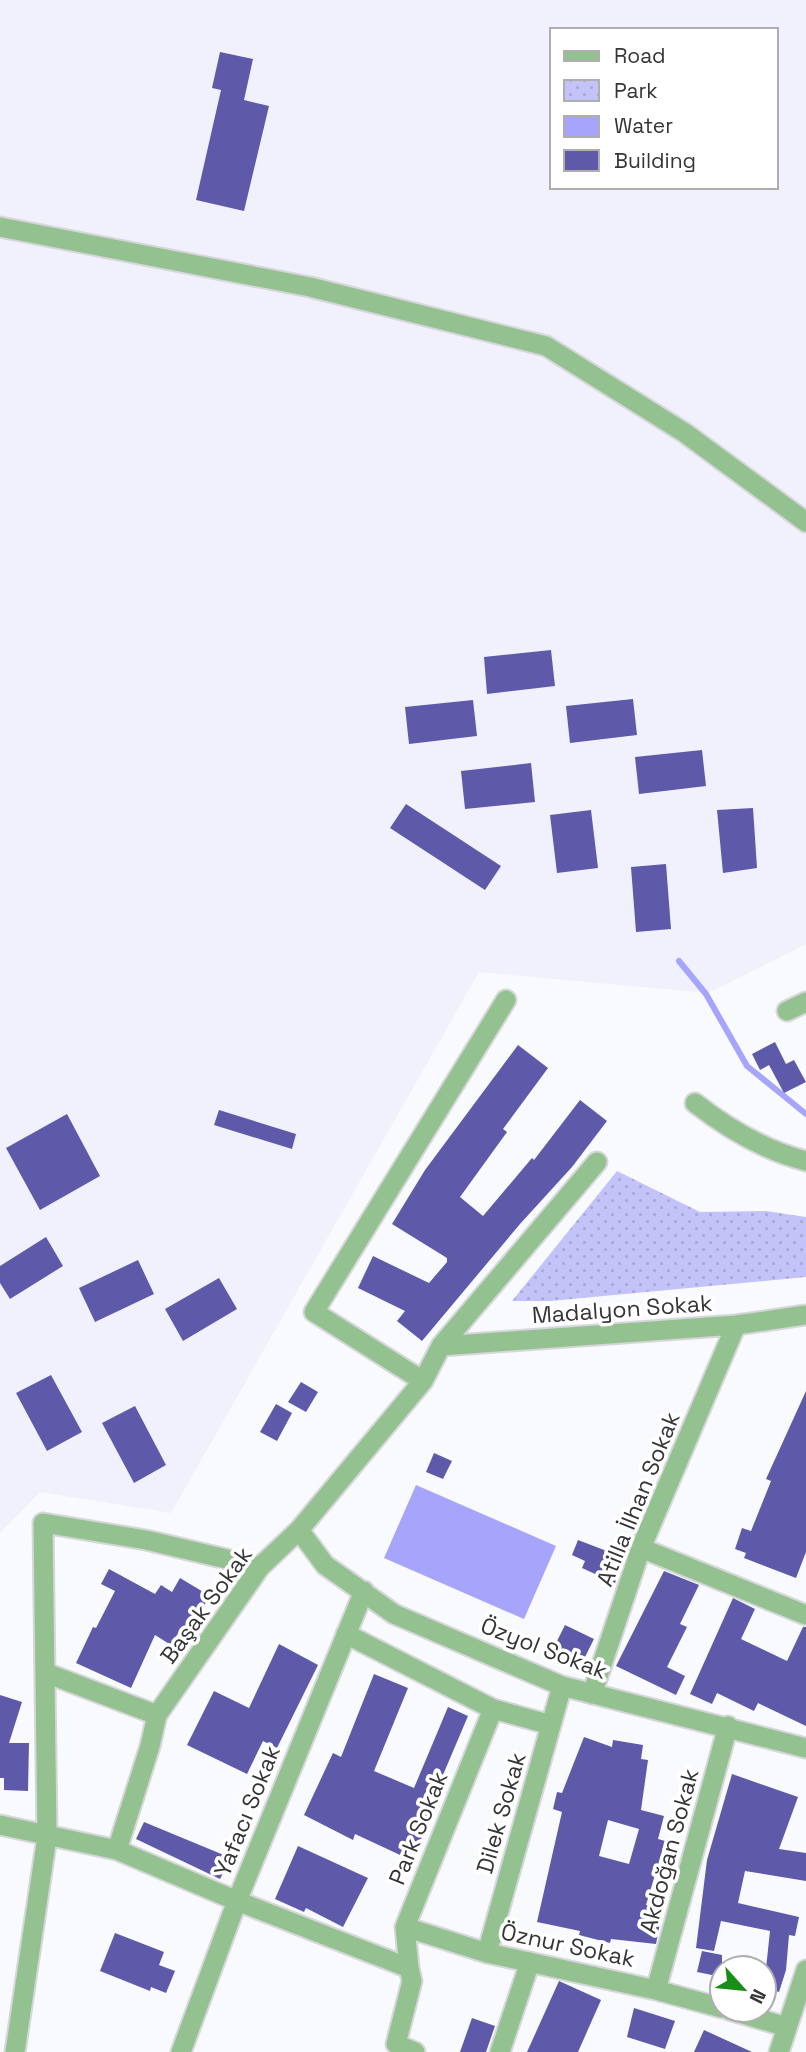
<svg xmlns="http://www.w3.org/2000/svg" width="806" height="2052" viewBox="0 0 806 2052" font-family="'Space Grotesk',sans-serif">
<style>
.built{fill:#f1f1fd;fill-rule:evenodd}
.park{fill:url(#park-dots)}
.water{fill:#a6a4fb}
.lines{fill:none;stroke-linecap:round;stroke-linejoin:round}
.stream{stroke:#a6a4fb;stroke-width:6}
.building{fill:#5e59a8;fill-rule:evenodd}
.minor-casing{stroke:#d6d7da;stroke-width:23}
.minor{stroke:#94c190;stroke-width:19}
.labels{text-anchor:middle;stroke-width:7;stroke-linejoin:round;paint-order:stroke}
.street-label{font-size:23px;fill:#353537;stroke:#fff}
</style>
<defs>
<pattern id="park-dots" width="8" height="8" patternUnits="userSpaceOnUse" patternTransform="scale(1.75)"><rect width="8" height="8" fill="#c3c3fa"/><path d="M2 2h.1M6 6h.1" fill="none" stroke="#a8a8d7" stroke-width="1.8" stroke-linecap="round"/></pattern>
</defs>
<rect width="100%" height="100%" fill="#f9fafe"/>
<!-- built -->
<path class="built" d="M0 0H806V944L708 993 479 972 171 1513 40 1492 0 1533ZM552 30H776V187H552Z"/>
<!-- park -->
<path class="park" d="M617 1171 700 1212 766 1211 806 1217V1277L550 1301H512Z"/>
<!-- water -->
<path class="water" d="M416 1485 556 1546 524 1619 384 1558Z"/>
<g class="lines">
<!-- stream -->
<path class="stream" d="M679 961 706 994 747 1066 806 1114"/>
</g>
<!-- building -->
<path class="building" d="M220 52 253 59 244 100 269 106 244 211 196 200 221 90 212 88Z
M551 650 555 686 487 694 484 657Z
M633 699 637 735 570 743 566 706Z
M473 700 477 736 409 744 405 707Z
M702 750 706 786 639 794 635 757Z
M531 763 535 802 465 809 461 771Z
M406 804 501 866 485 890 390 828Z
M753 808 757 868 723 873 717 810Z
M591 810 598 868 557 873 550 815Z
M666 864 671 929 636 932 631 867Z
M775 1042 786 1064 794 1060 806 1082 784 1093 769 1065 760 1070 752 1054Z
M518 1045 548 1068 503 1129 507 1132 460 1197 483 1216 532 1158 534 1160 580 1100 607 1121 572 1167 520 1224 422 1341 397 1321 405 1311 358 1288 373 1256 429 1283 447 1262V1258L392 1224 425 1170Z
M219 1110 296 1134 292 1149 214 1125Z
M67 1114 100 1176 40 1210 6 1148Z
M46 1237 63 1266 10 1299 0 1283V1266Z
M138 1260 154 1294 95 1322 79 1288Z
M219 1278 237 1309 183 1341 165 1309Z
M51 1375 82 1432 47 1451 16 1393Z
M301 1382 318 1392 306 1412 288 1402Z
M806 1391V1552L796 1578 744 1558 746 1553 735 1549 742 1528 751 1531 771 1481 766 1479Z
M276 1404 292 1413 277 1441 260 1432Z
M135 1406 166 1465 134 1483 102 1423Z
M434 1453 452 1461 443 1479 426 1472Z
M578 1540 625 1558 615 1583 582 1568 585 1561 572 1555Z
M109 1569 155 1594 161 1585 172 1592 180 1578 210 1596 199 1614 204 1616 191 1637 180 1630 171 1645 155 1635 131 1688 76 1663 93 1627 96 1628 115 1591 101 1584Z
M664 1571 699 1585 680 1624 687 1627 667 1667 685 1676 676 1695 616 1666Z
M733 1598 755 1609 741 1639 787 1661 803 1627H806V1726L758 1703 754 1711 717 1693 712 1704 690 1694Z
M565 1625 594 1639 583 1661 554 1647Z
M279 1644 318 1665 277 1748 263 1741 247 1774 187 1745 214 1691 249 1708Z
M374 1674 408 1688 374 1771 414 1788 448 1707 468 1716 434 1796 437 1797 413 1861 355 1834 353 1840 304 1815 333 1753 341 1757Z
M0 1695 22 1702 9 1743H29L28 1791 4 1790V1778H0Z
M584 1737 612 1747 613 1740 643 1745 641 1759 648 1760 641 1810 664 1816 658 1839 665 1841 646 1905 663 1907 656 1944 611 1939 610 1943 579 1935 580 1931 537 1922 562 1812 553 1809 557 1792 562 1793ZM608 1820 639 1829 629 1864 599 1856Z
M732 1774 798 1797 779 1849 806 1853V1881L745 1871 738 1903 799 1917 795 1936 789 1935 786 1970 779 1992 764 1987 770 1931 721 1921 714 1951 696 1948 707 1860Z
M144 1822 231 1858 220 1879 136 1839Z
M298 1846 368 1878 343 1927 306 1908 304 1912 275 1899Z
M115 1933 164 1952 159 1965 175 1971 166 1993 151 1987 150 1991 100 1971Z
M702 1951 722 1955V1977L697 1972Z
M559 1981 601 2000 578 2052H527Z
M634 2008 675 2021 665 2049 627 2037Z
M472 2018 495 2026 486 2052H460Z
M704 2030 752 2052H694Z"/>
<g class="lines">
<defs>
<path id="minor" d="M0 227 310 287 546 346 685 433 806 522
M787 1011 806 1002
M695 1103C727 1128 766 1151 806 1161
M441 1346 736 1325 806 1315
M423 1381 314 1312 506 1000
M299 1530 325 1565 394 1614 562 1686 806 1748
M641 1548 806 1615
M346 1634 493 1709 551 1725
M46 1673 157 1715
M592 1694 641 1548 736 1325
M0 1825 117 1850 237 1901 409 1968 412 1981 396 2044 415 2052
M117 1850 150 1746 157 1715 260 1567 299 1530 423 1381 441 1346 597 1162
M405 1927 487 1953 656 1990 722 2008
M487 1953 562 1686
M409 1968 405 1927 493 1709
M656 1990 728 1726
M729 2010 787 2027
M15 2052 47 1837 43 1523 146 1540 260 1567
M181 2052 237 1901 364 1591
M500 2052 530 1962
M779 2052 806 1970"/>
</defs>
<!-- minor casing -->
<use href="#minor" class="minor-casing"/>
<!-- minor -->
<use href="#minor" class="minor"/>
</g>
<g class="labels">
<!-- street labels -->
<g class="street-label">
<text transform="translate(622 1309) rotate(-4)" y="8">Madalyon Sokak</text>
<text transform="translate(638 1499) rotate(-68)" y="8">Atilla İlhan Sokak</text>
<text transform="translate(206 1605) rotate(-54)" y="8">Başak Sokak</text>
<text transform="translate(544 1648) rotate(21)" y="8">Özyol Sokak</text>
<text transform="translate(247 1811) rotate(-68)" y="8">Yafacı Sokak</text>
<text transform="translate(501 1813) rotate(-74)" y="8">Dilek Sokak</text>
<text transform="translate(418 1828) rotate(-68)" y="8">Park Sokak</text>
<text transform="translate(669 1851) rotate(-75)" y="8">Akdoğan Sokak</text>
<text transform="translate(568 1945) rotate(12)" y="8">Öznur Sokak</text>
</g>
</g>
<!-- legend -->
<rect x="550" y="28" width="228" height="161" fill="#ffffff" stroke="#aeaeaf" stroke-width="2"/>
<rect x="564" y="51" width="35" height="10" fill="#94c190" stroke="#aeaeaf" stroke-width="2"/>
<text x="614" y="63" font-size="21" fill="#353537">Road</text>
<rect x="564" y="80" width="35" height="21" fill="url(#park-dots)" stroke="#aeaeaf" stroke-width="2"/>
<text x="614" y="98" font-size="21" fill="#353537">Park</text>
<rect x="564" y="116" width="35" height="21" fill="#a6a4fb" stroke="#aeaeaf" stroke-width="2"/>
<text x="614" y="133" font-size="21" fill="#353537">Water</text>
<rect x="564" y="150" width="35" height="21" fill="#5e59a8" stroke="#aeaeaf" stroke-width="2"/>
<text x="614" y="168" font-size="21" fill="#353537">Building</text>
<!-- north arrow -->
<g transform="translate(743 1989) rotate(117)"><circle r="33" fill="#ffffff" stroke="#aeaeaf" stroke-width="2"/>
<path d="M0-5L12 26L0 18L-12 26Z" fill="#198e17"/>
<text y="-10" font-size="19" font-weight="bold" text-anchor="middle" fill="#353537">N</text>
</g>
</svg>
